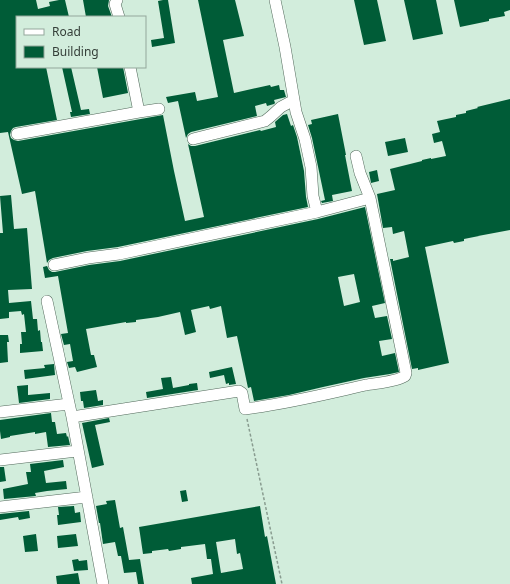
<svg xmlns="http://www.w3.org/2000/svg" width="510" height="584" viewBox="0 0 510 584" font-family="'Noto Sans',sans-serif">
<style>
.building{fill:#005c37;fill-rule:evenodd}
.lines{fill:none;stroke-linecap:round;stroke-linejoin:round}
.minor-casing{stroke:#52695b;stroke-width:12}
.path{stroke:#899c90;stroke-width:1.5;stroke-dasharray:3 2;stroke-linecap:butt}
.minor{stroke:#fff;stroke-width:11}
</style>
<rect width="100%" height="100%" fill="#d2eddc"/>
<!-- building -->
<path class="building" d="M0 0H36L38 9 50 6 49 2 59 0H65L69 17H17V67H46L57 120 16 127 13 128 11 131 10 135 11 138 14 140 18 141 163 115 174 171 185 221 204 217 188 144 191 146H195L260 130 261 131 276 127 275 122 283 115 287 114 291 126 293 125 297 137 304 171 306 197 308 207 118 247 87 251 53 258 49 260 47 263 35 191 22 194 8 132 0 133Z
M83 0H109L108 6 112 17H86Z
M163 0H168L175 43 152 47 151 40 164 38 158 1Z
M198 0H235L244 36 223 40 234 93 270 85 271 87 279 85 280 90H284L286 97 274 100 275 103 274 104 267 106 266 103 255 106 257 116 191 132 188 134 186 138 178 101 168 103 166 97 195 92 197 101 218 97Z
M354 0H377L386 41 364 45Z
M404 0H436L443 34 413 40Z
M454 0H510V10L504 12 505 16 489 19V21L460 27Z
M62 67H71L81 110 89 109 90 114 71 117 70 112H72Z
M97 67H123L128 93 103 98Z
M510 99V230L478 236H479L464 239V241L454 243 453 241 425 247 449 363 418 370V368L412 369 390 259H393V261L409 257 404 231 393 234 392 227 383 228 377 194 395 190 390 169 422 161V160L431 158V159L446 156 442 141 434 143 432 134 440 132 437 121 456 117V115L466 113V111L478 108 477 107Z
M338 114 346 155H345L352 191 332 195 333 201 322 203 321 201 325 200 312 138 308 125 312 124 311 120Z
M405 138 408 152 388 156 385 142Z
M377 170 379 181 371 183 369 172Z
M11 195 14 229 27 228 32 289 8 290 9 303 31 301 33 319H37L38 331 40 330 41 342H42L43 351 20 353V344H22L21 332H26L24 314 22 315 21 311 9 312V318L0 319V233H3L0 196Z
M365 207 385 303 372 306 375 318 387 316 392 339 379 341 382 356 395 353 399 372 390 374 364 378 323 387 289 395 254 401 251 387 248 388 237 336 227 338 221 306 210 309 209 306 191 310 196 332 185 335 180 312 158 317 136 320V322L126 323V322L86 329 91 355H94L97 367 77 372 75 367 69 368 67 362 73 361 70 344 64 345 61 334 68 333 58 276 45 278 43 267 47 266 49 270 52 272H55L89 265 120 261 318 219ZM354 274 360 302 344 306 338 277Z
M0 335H8L9 342H7L8 362 0 363Z
M54 364 55 375 25 379 24 370 45 368 44 365Z
M232 367 236 384 229 385V383L226 384 224 375 210 378 209 372Z
M171 377 173 388 189 385V384L197 383 198 390 147 398 146 392 163 389 161 378Z
M28 385V395L50 393V399L19 403 17 386Z
M96 390 98 401 103 400V405L84 408 83 401H81L80 392Z
M51 413 52 422H55L57 434 66 433 67 437 68 436 70 445 48 447 46 432 35 434V432L10 436V437L1 439 0 431V420Z
M109 418 110 422 95 425 104 465 92 468 82 423Z
M63 460 64 467 44 471 46 483 66 481 67 489 47 491 35 493 36 496 4 499 3 489 28 484 26 472H31L30 464Z
M0 467H4L6 481 0 482Z
M186 490 188 501 182 502 180 491Z
M115 500 120 528 123 527 129 560 140 559 144 584H138L136 572 124 573 121 556H118L115 542 103 544 100 523H99L96 506 107 504 106 501Z
M74 506 75 513 80 512 81 522 58 525 57 515H59L58 507Z
M260 506 265 537 267 536 276 584H192L191 578 213 574 211 559H207L205 544 181 547V549L169 551 168 549 152 551V553L143 554 139 527ZM235 539 237 554 240 553 243 569 221 573 216 542Z
M29 511 30 518 19 520 18 517 0 520V514Z
M36 534 38 551 25 552 23 536Z
M76 534 78 546 58 548 57 536Z
M78 559 79 561 87 560 88 570 74 571 72 560Z
M78 573 80 584H57L56 576Z"/>
<g class="lines">
<defs>
<path id="minor" d="M117 0 115 4 119 17
M275 0 285 47 296 112 305 139 311 167 313 196 317 212
M130 67 139 112
M17 134 139 112 159 109
M193 139 265 121 270 117 281 107 294 100
M356 156 360 173 370 198
M54 265 88 258 119 254 317 212 370 198 406 373 405 376C396 382 377 383 366 385 326 394 286 404 245 409L242 393 239 391 72 417
M47 301 72 417 103 584
M0 412 69 404
M0 460 77 451
M0 507 87 497"/>
</defs>
<!-- minor casing -->
<use href="#minor" class="minor-casing"/>
<!-- path -->
<path class="path" d="M247 419 282 584"/>
<!-- minor -->
<use href="#minor" class="minor"/>
</g>
<!-- legend -->
<rect x="16" y="16" width="130" height="52" fill="#d2eddc" stroke="#93a79b"/>
<rect x="24" y="29" width="20" height="6" fill="#ffffff" stroke="#93a79b"/>
<text x="52" y="36" font-size="12" fill="#353f39">Road</text>
<rect x="24" y="46" width="20" height="12" fill="#005c37" stroke="#93a79b"/>
<text x="52" y="56" font-size="12" fill="#353f39">Building</text>
</svg>
